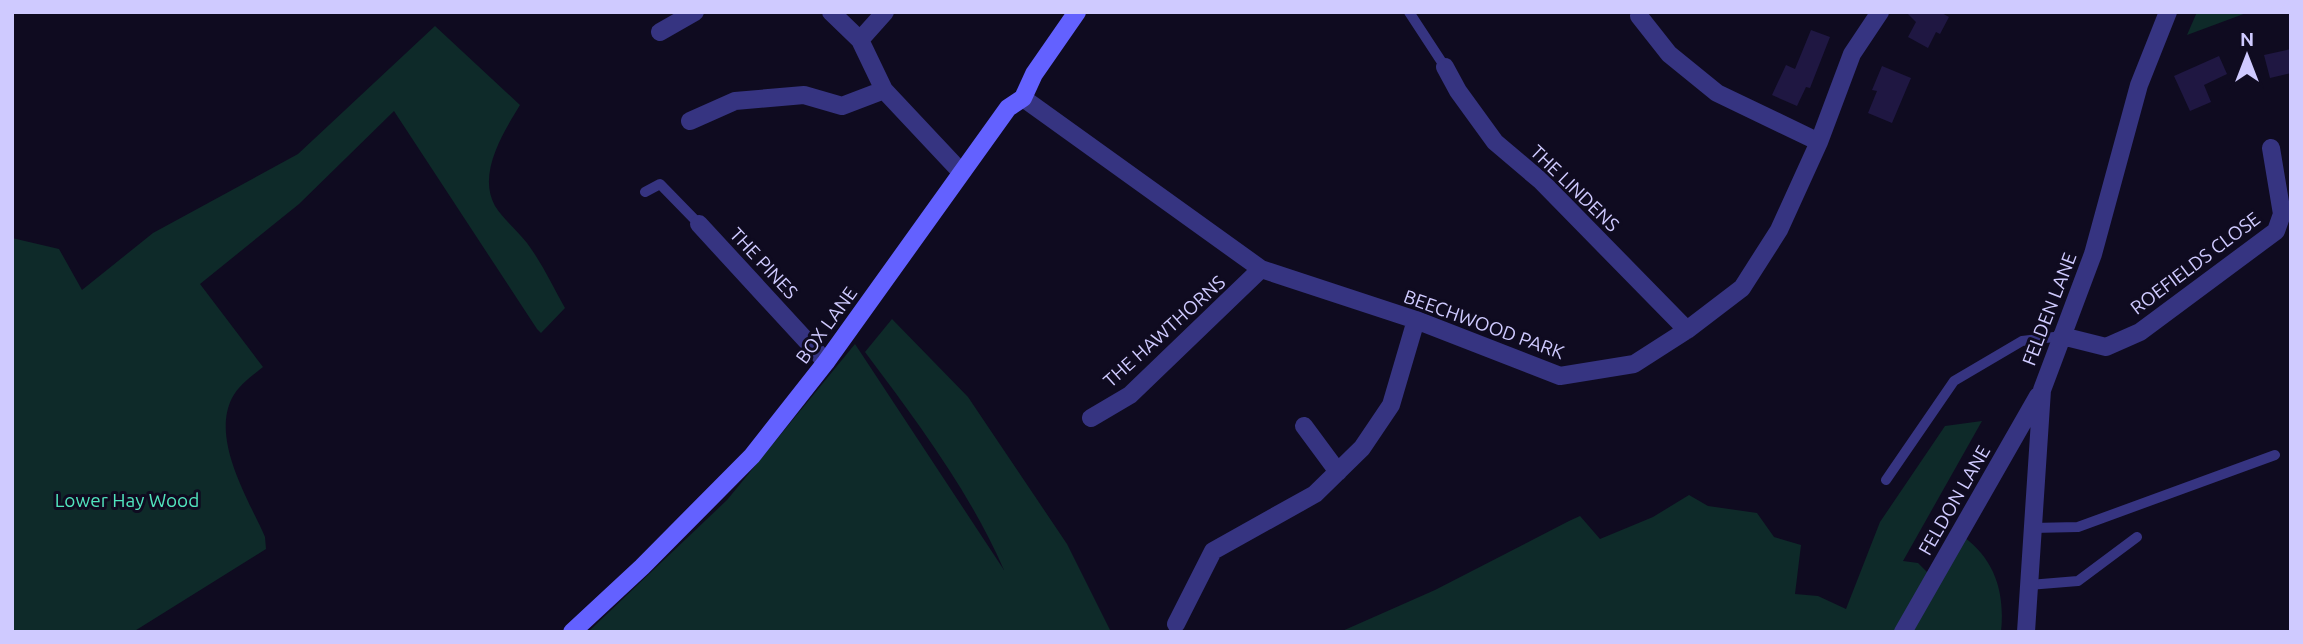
<svg xmlns="http://www.w3.org/2000/svg" width="2303" height="644" viewBox="0 0 2303 644" font-family="Ubuntu,sans-serif">
<style>
.green{fill:#0e2a29}
.building{fill:#1f1742}
.lines{fill:none;stroke-linecap:round;stroke-linejoin:round}
.lane{stroke:#363481;stroke-width:10}
.street{stroke:#363481;stroke-width:18}
.secondary{stroke:#6361ff;stroke-width:18}
.labels{text-anchor:middle;stroke-width:6;stroke-linejoin:round;paint-order:stroke}
.street-label{font-size:19px;fill:#cfcaff;stroke:#0f0b20}
.park-label{font-size:19px;fill:#51e4bd;stroke:#0f0b20}
</style>
<rect width="100%" height="100%" fill="#0f0b20"/>
<!-- green -->
<path class="green" d="M2197 12H2249L2187 35Z
M435 26 520 105C503 133 477 174 495 206 503 219 517 230 527 243 542 263 553 287 565 308L541 333 537 329 394 111 299 204 200 284 263 367C252 376 239 385 232 398 211 440 248 498 265 537L266 549 133 632H12V238L59 249 82 290 153 233 298 154Z
M892 319 968 397 1067 544 1111 632H588L727 500 855 344 1004 570C970 492 916 420 865 352Z
M1982 421 1903 561 1918 563 1928 573 1899 632H1340L1435 590 1569 521 1580 516 1600 539 1653 517 1689 495 1708 506 1757 513 1774 537 1801 545 1795 594 1818 596 1846 609 1880 522 1945 426Z
M1964 537C1996 561 2005 594 2001 632H1908Z"/>
<!-- building -->
<path class="building" d="M1906 12H1940L1949 17 1940 34 1936 32 1928 48 1908 37 1916 22Z
M1811 30 1830 37 1810 88 1806 87 1797 106 1772 95 1786 65 1795 69Z
M2291 49V73L2270 78 2264 55Z
M2219 56 2227 74 2204 85 2211 102 2190 111 2174 76Z
M1882 66 1911 78 1892 123 1868 113 1877 91 1872 90Z"/>
<g class="lines">
<!-- lane -->
<path class="lane" d="M1409 12 1445 67
M645 192 660 184 699 224
M1886 480 1954 381 2022 341 2062 336
M2031 528 2078 527 2275 455
M2028 585 2078 581 2137 537"/>
<!-- street -->
<path class="street" d="M831 12 860 40 884 90 961 172
M1639 16 1669 54 1717 93 1819 142
M660 32 695 12
M860 40 885 12
M1445 67 1458 91 1495 142 1541 181 1687 330
M1023 98 1261 269 1416 320 1560 376 1634 364 1687 330 1742 288 1779 230 1819 142 1852 54 1880 12
M690 121 735 101 804 95 842 106 884 90
M699 224 826 362
M2062 336 2106 347 2140 332 2276 231 2282 214 2271 148
M1091 418 1130 395 1261 269
M1304 426 1338 472
M1176 624 1213 551 1315 494 1362 448 1391 405 1416 320
M1903 632 2038 396
M2026 632 2042 390 2093 254 2139 85 2168 12"/>
<!-- secondary -->
<path class="secondary" d="M572 632 642 567 752 456 826 362 1008 108 1023 98 1034 74 1077 12"/>
</g>
<g class="labels">
<!-- street labels -->
<g class="street-label">
<text transform="translate(1575 188) rotate(44)" y="7">THE LINDENS</text>
<text transform="translate(764 263) rotate(47)" y="7">THE PINES</text>
<text transform="translate(2195 263) rotate(-37)" y="7">ROEFIELDS CLOSE</text>
<text transform="translate(2049 309) rotate(-69)" y="7">FELDEN LANE</text>
<text transform="translate(1484 324) rotate(20)" y="7">BEECHWOOD PARK</text>
<text transform="translate(826 325) rotate(-54)" y="7">BOX LANE</text>
<text transform="translate(1164 331) rotate(-42)" y="7">THE HAWTHORNS</text>
<text transform="translate(1954 500) rotate(-60)" y="7">FELDON LANE</text>
</g>
<!-- park labels -->
<g class="park-label">
<text x="127" y="507">Lower Hay Wood</text>
</g>
</g>
<!-- border -->
<rect width="2303" height="644" fill="none" stroke="#cfcaff" stroke-width="28"/>
<!-- north arrow -->
<g transform="translate(2247 56)" stroke="#0f0b20" stroke-width="5" paint-order="stroke">
<path d="M0-5L12 26L0 18L-12 26Z" fill="#cfcaff"/>
<text y="-10" font-size="19" font-weight="bold" text-anchor="middle" fill="#cfcaff">N</text>
</g>
</svg>
